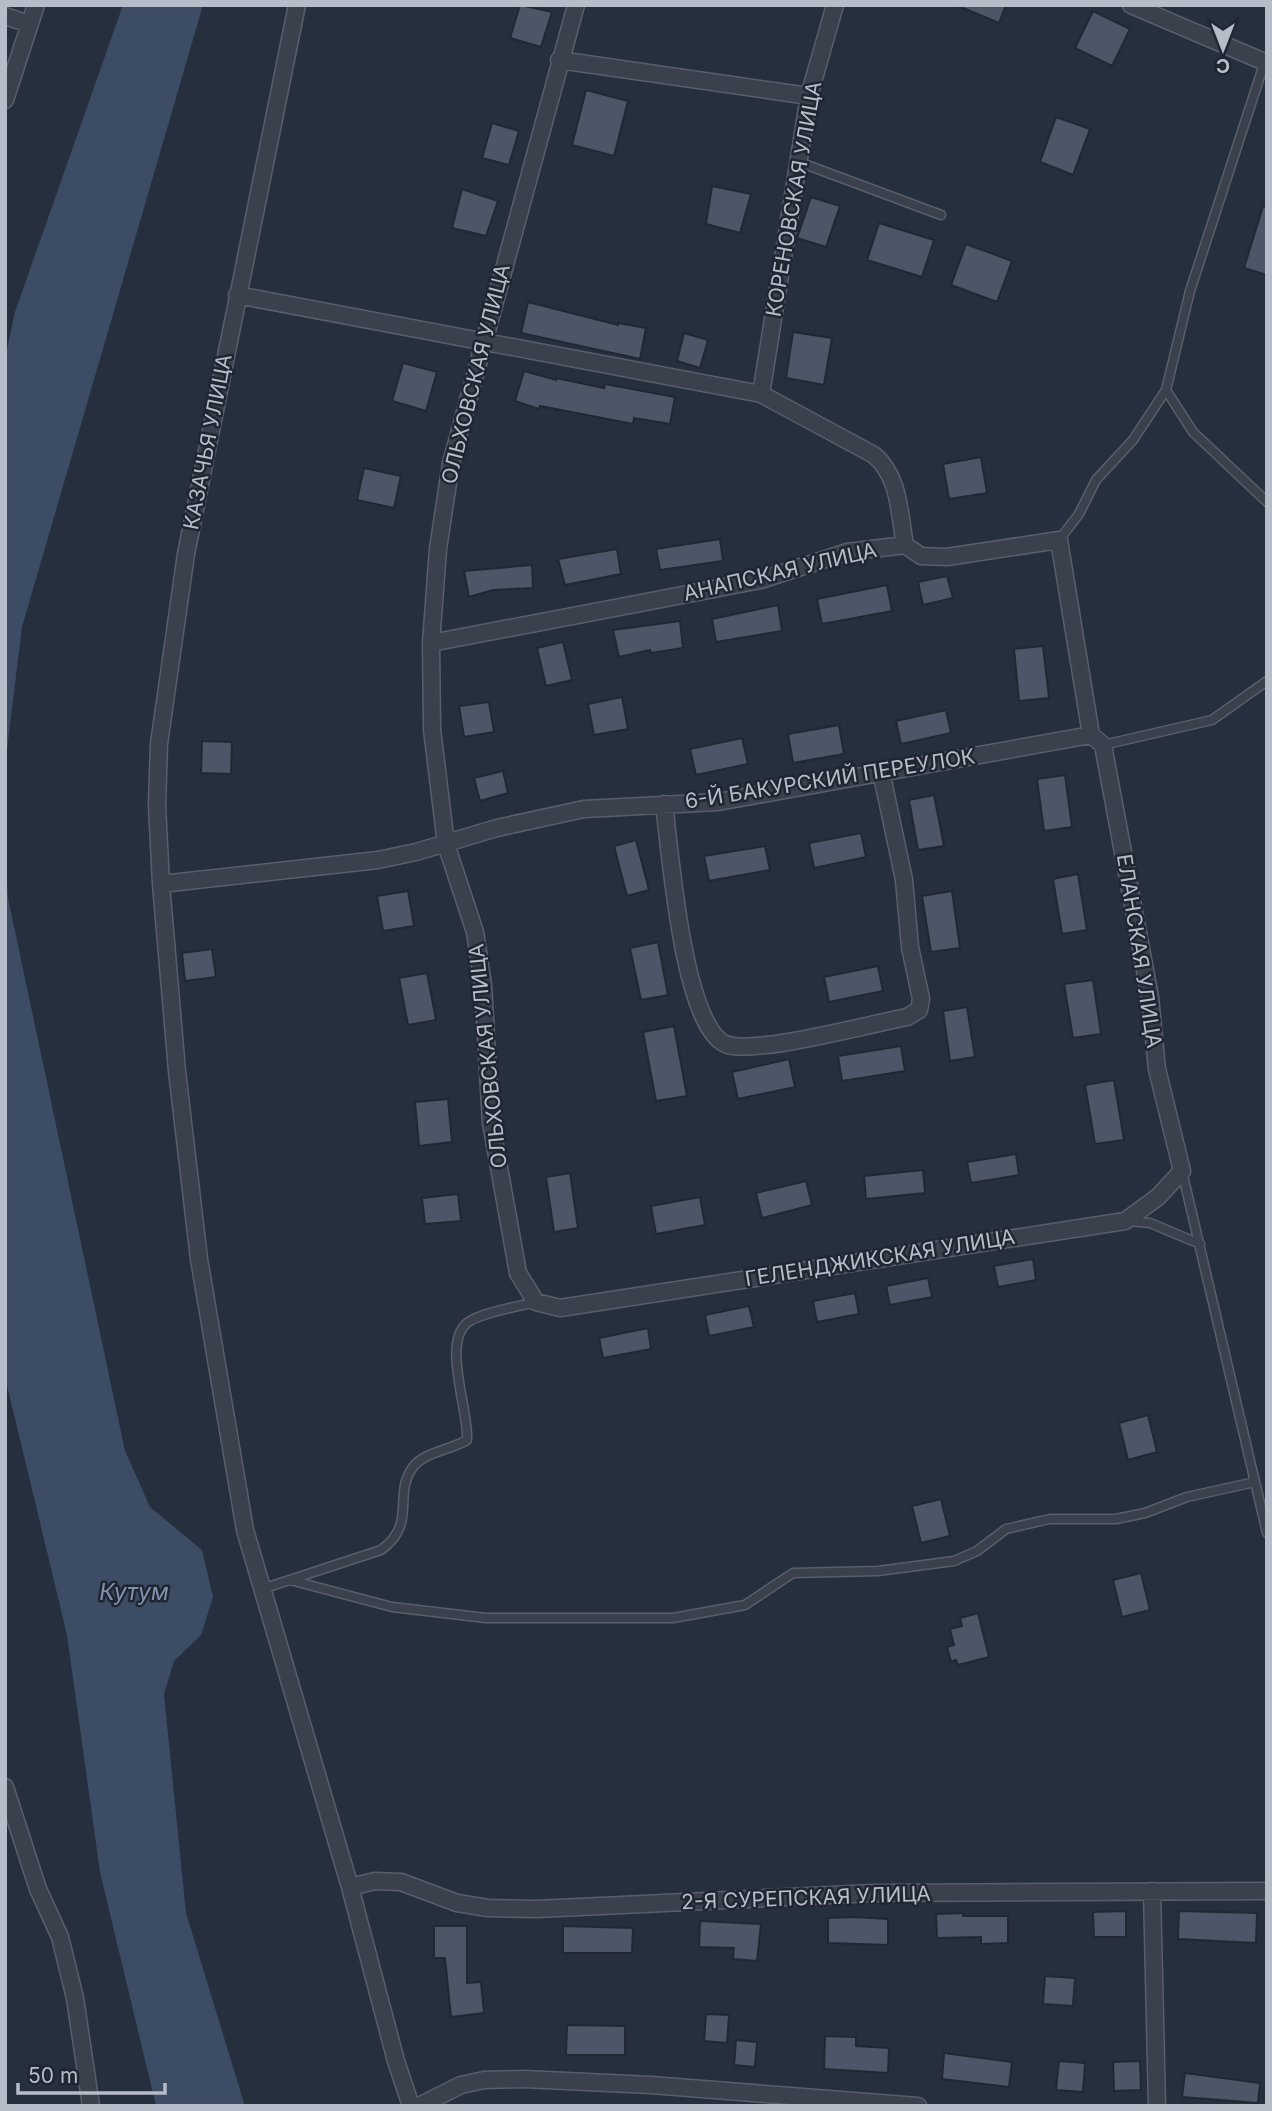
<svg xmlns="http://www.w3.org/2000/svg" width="1272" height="2111" viewBox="0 0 1272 2111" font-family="Inter,sans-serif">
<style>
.water{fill:#3c4c65}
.building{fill:#4c5666;stroke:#212834;stroke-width:2}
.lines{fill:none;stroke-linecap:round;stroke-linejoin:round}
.service-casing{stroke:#585f6b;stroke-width:11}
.minor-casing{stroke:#585f6b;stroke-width:19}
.service{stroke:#3a414d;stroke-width:8}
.minor{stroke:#3a414d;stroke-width:16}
.labels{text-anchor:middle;stroke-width:5;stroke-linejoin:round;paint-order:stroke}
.street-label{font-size:21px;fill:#b6bcc8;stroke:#1f2632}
.water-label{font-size:23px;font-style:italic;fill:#7f92ae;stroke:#1f2632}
</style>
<rect width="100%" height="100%" fill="#262f3d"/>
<!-- water -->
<path class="water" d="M123 5H203L22 627 5 766V358L15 312Z
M5 856 8 898 125 1451 150 1507 202 1550 213 1597 201 1635 174 1661 164 1694 186 1913 245 2106H156L100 1872 67 1635 5 1377Z"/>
<!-- building -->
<path class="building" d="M520 5 552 12 541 47 510 38Z
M956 5H1006L999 23Z
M1093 11 1130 29 1112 66 1075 48Z
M586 90 628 101 614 156 572 145Z
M1056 117 1090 129 1073 175 1040 162Z
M492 123 519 131 509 165 482 158Z
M712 186 751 194 740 233 706 224Z
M462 189 498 201 486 236 452 228Z
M811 197 840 206 826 247 797 238Z
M1263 206 1267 207V275L1244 268Z
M879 223 934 240 922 277 867 260Z
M966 244 1012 261 997 302 951 285Z
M528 302 618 325V323L646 328 640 359 521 333Z
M793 332 832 338 824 385 786 378Z
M684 333 708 340 700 368 677 361Z
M403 363 437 372 426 411 392 401Z
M524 371 556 380V378L604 388 605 384 675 397 670 424 634 418 633 424 540 406 539 409 515 401Z
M981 457 987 493 949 499 943 464Z
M364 468 401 476 394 508 357 500Z
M720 539 723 561 660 570 656 549Z
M617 549 621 574 565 585 558 559Z
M532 565 533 588 493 590 469 597 464 571Z
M947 576 953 598 923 605 918 582Z
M887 585 892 611 822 624 817 599Z
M778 605 782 631 716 642 712 619Z
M680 621 683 648 651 653 650 650 619 657 613 630Z
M563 642 572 680 546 686 537 648Z
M1043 646 1049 698 1019 701 1014 649Z
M622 697 628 729 594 735 588 704Z
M489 702 494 732 464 737 459 706Z
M946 710 951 733 901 744 896 721Z
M839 725 844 754 793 763 788 734Z
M742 738 748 764 696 775 690 749Z
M202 741 232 742 231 774 201 773Z
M503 771 508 793 480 801 474 778Z
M1065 775 1072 827 1044 831 1037 779Z
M934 795 944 846 918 850 909 800Z
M861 833 866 857 814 868 809 843Z
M636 840 649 890 627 896 614 846Z
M765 846 770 870 709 881 704 856Z
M1078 874 1087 930 1062 934 1053 879Z
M408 891 414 926 383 931 377 896Z
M952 891 960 948 931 952 922 896Z
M658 942 668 995 641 1000 630 948Z
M212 949 216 977 185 981 182 953Z
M878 966 883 991 829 1002 824 977Z
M427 973 436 1020 408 1025 399 978Z
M1093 980 1101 1034 1073 1038 1064 984Z
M967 1007 975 1057 950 1061 943 1011Z
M674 1026 687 1096 656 1101 643 1032Z
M901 1046 905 1071 842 1081 838 1056Z
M789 1059 795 1087 738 1099 732 1072Z
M1114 1080 1124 1140 1095 1144 1085 1085Z
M448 1099 452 1142 419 1146 415 1102Z
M1016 1154 1019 1175 971 1183 967 1162Z
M923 1170 925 1193 866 1199 864 1176Z
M570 1173 578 1228 554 1232 546 1177Z
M806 1181 812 1205 762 1218 756 1193Z
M458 1194 461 1221 425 1224 422 1198Z
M700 1197 705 1225 656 1234 651 1206Z
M1033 1259 1036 1280 998 1287 994 1266Z
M928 1278 932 1297 890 1305 886 1286Z
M855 1293 859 1314 817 1322 813 1301Z
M749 1306 754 1327 709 1336 705 1315Z
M648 1328 651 1349 603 1358 599 1338Z
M1148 1415 1157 1452 1128 1460 1119 1423Z
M941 1499 950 1536 921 1543 912 1506Z
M1141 1573 1150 1610 1122 1617 1113 1580Z
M978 1613 989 1657 958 1665 956 1660 951 1662 947 1647 954 1645 950 1629 962 1626 960 1618Z
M1126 1911V1937H1094L1093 1912Z
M1179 1911 1257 1913 1256 1943 1178 1939Z
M963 1913V1916H1008V1943L981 1944V1937L937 1938 936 1914Z
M854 1917 888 1919V1945L828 1943V1918Z
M700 1921 761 1924 757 1961 733 1959 734 1948 699 1947Z
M434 1926H467V1983L481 1982 484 2013 451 2017 445 1958H434Z
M563 1926 633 1928 632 1953H563Z
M1045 1976 1075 1978 1073 2006 1043 2004Z
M706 2014 729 2015 727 2043 704 2041Z
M567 2025 625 2026V2055H566Z
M825 2036 856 2037V2046L889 2048 888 2073 824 2069Z
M736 2040 757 2042 755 2067 734 2065Z
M944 2053 1012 2062 1009 2087 942 2079Z
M1059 2061 1085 2063 1083 2092 1056 2090Z
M1140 2061 1141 2090 1114 2091 1113 2062Z
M1185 2073 1260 2083 1258 2103 1182 2097Z"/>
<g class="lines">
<defs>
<path id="service" d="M799 162 941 215
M1166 390 1193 432 1267 502
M1059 540 1079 514 1096 480 1133 440 1166 390 1190 291 1264 64
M1103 745 1212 720 1267 681
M1182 1171 1267 1533
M1128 1221 1150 1223 1200 1244
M290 1580 392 1607 486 1618H673L745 1605 793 1573 878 1571 954 1561 977 1551 1006 1529 1050 1519H1116L1145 1513 1187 1497 1255 1482
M262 1589 381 1550C418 1523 392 1496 413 1467 424 1452 451 1450 467 1440 469 1410 442 1344 467 1323 479 1313 520 1306 536 1302"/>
<path id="minor" d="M297 5 186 554 159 744 157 805 161 884 177 1071 199 1259 245 1530 350 1887 396 2061 411 2106
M576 5 451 463 438 549 431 643 432 729 446 844 475 932 483 985 491 1123 518 1273 536 1302 560 1308 1125 1221 1158 1197 1182 1171 1157 1069 1150 997 1103 745 1091 735
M1131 5 1267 63
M5 16 29 24
M559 60 809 96
M5 100 36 5
M237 295 761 394 874 455C900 477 899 513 905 545
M761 394 809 96 835 5
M431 643 761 580 847 552 905 545 921 556 947 557 1059 540 1091 735
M664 804C670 849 683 1032 728 1045 758 1054 871 1024 907 1017L919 1010 921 999 910 947 904 880 881 771
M161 884 378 860 416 852 497 828 584 809 718 802 1091 735
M5 1787 38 1889 60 1937 75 1998 91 2106
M350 1887 375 1881 401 1882 457 1903 488 1908 537 1909 874 1893 1267 1891
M1152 1891 1157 2106
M419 2106 461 2085 484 2080 524 2079 651 2085 918 2106"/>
</defs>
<!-- service casing -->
<use href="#service" class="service-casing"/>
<!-- minor casing -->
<use href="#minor" class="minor-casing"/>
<!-- service -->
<use href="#service" class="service"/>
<!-- minor -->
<use href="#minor" class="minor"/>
</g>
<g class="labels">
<!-- street labels -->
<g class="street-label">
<text transform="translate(794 199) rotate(-80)" y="7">КОРЕНОВСКАЯ УЛИЦА</text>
<text transform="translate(476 374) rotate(-76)" y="7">ОЛЬХОВСКАЯ УЛИЦА</text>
<text transform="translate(208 442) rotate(-79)" y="7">КАЗАЧЬЯ УЛИЦА</text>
<text transform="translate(780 572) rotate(-13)" y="7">АНАПСКАЯ УЛИЦА</text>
<text transform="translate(830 779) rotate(-9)" y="7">6-Й БАКУРСКИЙ ПЕРЕУЛОК</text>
<text transform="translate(1139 951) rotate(81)" y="7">ЕЛАНСКАЯ УЛИЦА</text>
<text transform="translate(488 1056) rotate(-96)" y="7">ОЛЬХОВСКАЯ УЛИЦА</text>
<text transform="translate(880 1258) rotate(-9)" y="7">ГЕЛЕНДЖИКСКАЯ УЛИЦА</text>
<text transform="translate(806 1898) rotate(-2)" y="7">2-Я СУРЕПСКАЯ УЛИЦА</text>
</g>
<!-- water labels -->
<g class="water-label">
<text x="134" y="1600">Кутум</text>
</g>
</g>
<!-- border -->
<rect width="1272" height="2111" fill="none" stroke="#b6bcc8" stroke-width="14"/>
<!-- north arrow -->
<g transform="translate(1223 49) rotate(180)" stroke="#1f2632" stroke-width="5" paint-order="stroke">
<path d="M0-5L12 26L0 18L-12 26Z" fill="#b6bcc8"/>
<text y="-10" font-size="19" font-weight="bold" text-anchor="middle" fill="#b6bcc8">С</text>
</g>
<!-- scale -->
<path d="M18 2083v10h147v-10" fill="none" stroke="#b6bcc8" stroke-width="3.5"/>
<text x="28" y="2083" font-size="21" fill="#b6bcc8" stroke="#1f2632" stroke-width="5" paint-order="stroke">50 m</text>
</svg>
